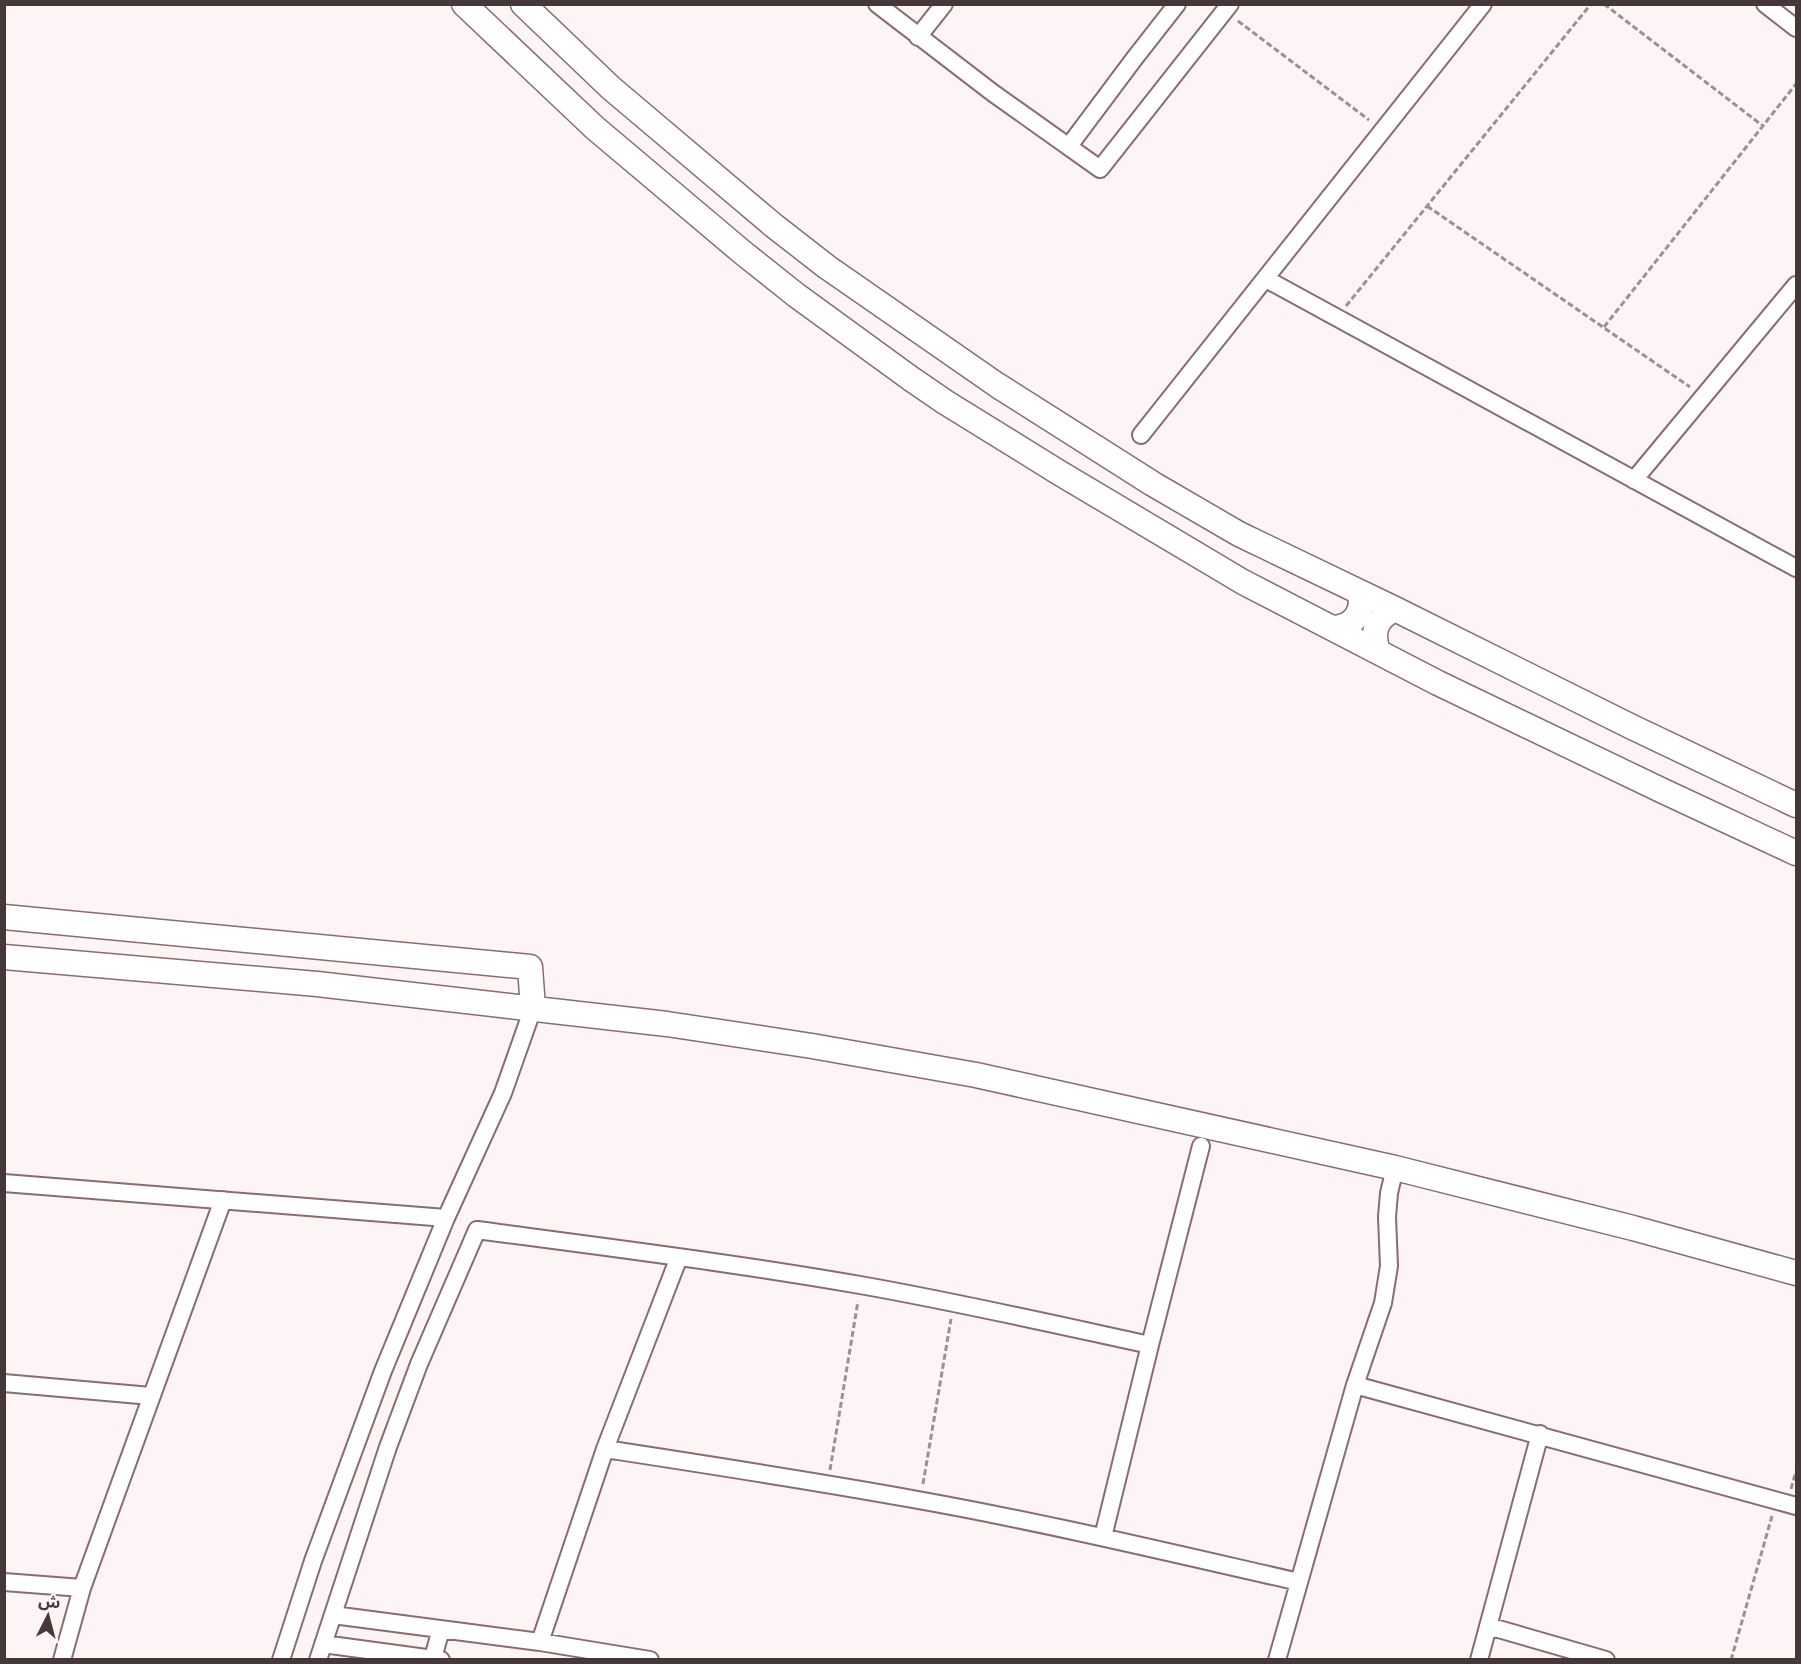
<svg xmlns="http://www.w3.org/2000/svg" width="1801" height="1664" viewBox="0 0 1801 1664" font-family="'PT Serif','Noto Sans Arabic',serif">
<style>
.lines{fill:none;stroke-linecap:round;stroke-linejoin:round}
.street-casing{stroke:#8c6b6f;stroke-width:20}
.secondary-casing{stroke:#8c6b6f;stroke-width:27}
.path{stroke:#9c9092;stroke-width:3;stroke-dasharray:6 3;stroke-linecap:butt}
.street{stroke:#fff;stroke-width:16}
.secondary{stroke:#fff;stroke-width:24}
</style>
<rect width="100%" height="100%" fill="#fcf4f5"/>
<g class="lines">
<defs>
<path id="street" d="M877 4 993 93 1100 169 1230 4
M1765 4 1796 28
M918 37 944 4
M1069 146 1134 59 1177 4
M1266 279 1796 568
M1141 435 1483 4
M1634 480 1796 285
M4 1183 446 1218
M4 1383 151 1396
M1355 1385 1796 1506
M605 1449C709 1465 814 1481 918 1500 1046 1523 1172 1553 1299 1582
M1103 1537 1150 1345 1201 1146
M4 1582 82 1588
M333 1615 540 1642 650 1660
M1488 1626 1606 1660
M540 1642 605 1449 679 1257
M323 1644 441 1660
M433 1658 441 1629
M62 1660 82 1588 223 1200
M281 1660 313 1561 383 1371 446 1218 503 1093 533 1008
M318 1660 388 1447 419 1364 477 1230C605 1247 733 1263 860 1285 957 1302 1053 1324 1150 1345
M1277 1660 1355 1385 1383 1303 1389 1266 1387 1217 1389 1193 1395 1168
M1479 1660 1540 1434"/>
<path id="secondary" d="M464 4 595 128 742 252 796 295 910 378 945 402 1058 472 1243 582 1438 683 1663 791 1796 853
M523 4 611 88 773 225 827 267 997 385 1153 484 1239 534 1395 609 1632 727 1796 805
M1333 628C1353 627 1364 613 1360 593
M1378 651C1371 632 1376 618 1395 609
M4 917 530 967 533 1008
M4 957 317 984 667 1024 812 1046 976 1075 1395 1168 1633 1228 1796 1273"/>
</defs>
<!-- street casing -->
<use href="#street" class="street-casing"/>
<!-- secondary casing -->
<use href="#secondary" class="secondary-casing"/>
<!-- path -->
<path class="path" d="M1604 4 1763 126
M1238 21 1369 120
M1427 206 1690 387
M1346 306 1591 4
M1604 327 1796 84
M830 1470 858 1301
M923 1484 951 1319
M1791 1489 1796 1471
M1731 1660 1772 1516"/>
<!-- street -->
<use href="#street" class="street"/>
<!-- secondary -->
<use href="#secondary" class="secondary"/>
</g>
<!-- border -->
<rect width="1801" height="1664" fill="none" stroke="#463739" stroke-width="12"/>
<!-- north arrow -->
<g transform="translate(48 1616) rotate(6)" stroke="#fcf4f5" stroke-width="4.5" paint-order="stroke">
<path d="M0-4.5L10 22L0 15L-10 22Z" fill="#463739"/>
<text y="-9" font-size="16" font-weight="bold" text-anchor="middle" fill="#463739">ش</text>
</g>
</svg>
